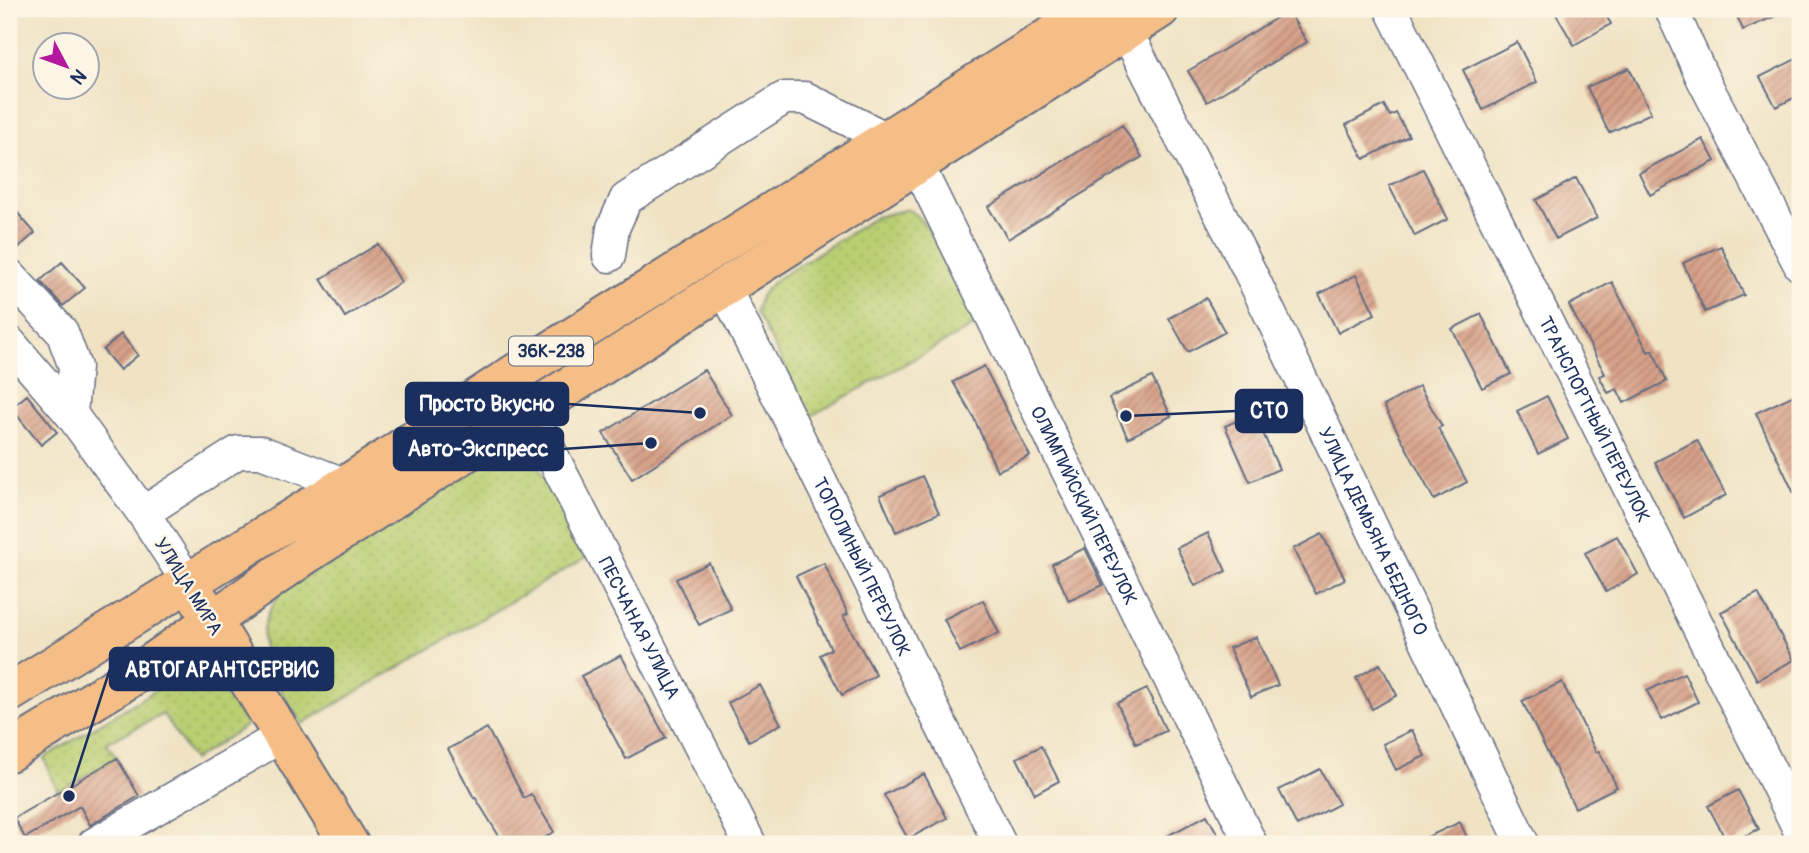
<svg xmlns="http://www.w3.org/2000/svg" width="1809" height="853" viewBox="0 0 1809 853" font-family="Pangolin,sans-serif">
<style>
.grass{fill:url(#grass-dots);stroke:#6a7e68;stroke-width:2}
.building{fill:url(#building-hatch)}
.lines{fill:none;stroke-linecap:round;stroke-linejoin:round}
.minor-casing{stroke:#666e82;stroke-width:35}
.major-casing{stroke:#666e82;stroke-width:42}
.minor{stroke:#fff;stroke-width:32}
.major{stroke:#f6be87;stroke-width:38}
.labels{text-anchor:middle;stroke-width:5;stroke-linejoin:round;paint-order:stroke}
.shield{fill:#fcf5e5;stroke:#5e6a86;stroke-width:2}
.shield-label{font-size:18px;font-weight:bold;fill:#1b2f5e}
.street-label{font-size:19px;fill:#1b2f5e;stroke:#fcf5e5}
.leader{fill:none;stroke:#1b2f5e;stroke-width:2.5}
.callout-dot{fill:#1b2f5e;stroke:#fcf5e5;stroke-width:2.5}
.callout{fill:#1b2f5e;stroke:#1b2f5e;stroke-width:2.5}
.callout-label{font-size:21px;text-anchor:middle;font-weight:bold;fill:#fff}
</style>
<defs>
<pattern id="grass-dots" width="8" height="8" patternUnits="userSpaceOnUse" patternTransform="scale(1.75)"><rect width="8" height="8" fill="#bace72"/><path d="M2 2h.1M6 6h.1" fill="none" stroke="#9fb165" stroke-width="1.8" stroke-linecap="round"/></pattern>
<pattern id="building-hatch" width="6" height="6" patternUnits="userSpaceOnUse" patternTransform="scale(1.75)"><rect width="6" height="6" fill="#d8a289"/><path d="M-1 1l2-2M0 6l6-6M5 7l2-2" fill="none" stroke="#ae8473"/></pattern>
</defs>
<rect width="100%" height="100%" fill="#fcf5e5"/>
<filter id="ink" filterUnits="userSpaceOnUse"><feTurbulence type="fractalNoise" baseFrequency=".0143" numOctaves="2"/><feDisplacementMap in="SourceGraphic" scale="14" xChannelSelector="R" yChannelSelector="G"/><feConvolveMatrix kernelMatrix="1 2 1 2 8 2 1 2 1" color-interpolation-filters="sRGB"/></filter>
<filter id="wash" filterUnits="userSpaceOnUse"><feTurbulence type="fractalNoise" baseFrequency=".00686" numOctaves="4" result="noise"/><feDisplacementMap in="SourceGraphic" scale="28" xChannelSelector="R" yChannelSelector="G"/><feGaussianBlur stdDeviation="1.57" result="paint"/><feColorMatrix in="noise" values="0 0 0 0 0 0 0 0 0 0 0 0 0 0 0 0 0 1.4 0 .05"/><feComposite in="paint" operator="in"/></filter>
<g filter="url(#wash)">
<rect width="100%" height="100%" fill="#f0e3c4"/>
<!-- grass -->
<path class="grass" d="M908 209C940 231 961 289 979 323L811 416 756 312C759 295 766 287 780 277L876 217Z
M512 450H525L535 462 587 557 302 724C274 679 243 645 280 593L492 458Z
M193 677C220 681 234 704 247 725L193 760 163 714 106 743 117 758 58 792 44 758 161 687 179 678Z"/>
<g id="blocks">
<!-- building -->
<path class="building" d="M1553 9H1602L1611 24 1574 45Z
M1734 9H1792L1743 30Z
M1288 11 1307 42 1207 102 1188 71Z
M1517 42 1537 82 1483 110 1463 70Z
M1800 57V95L1776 107 1760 77Z
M1629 68 1651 113 1609 133 1587 87Z
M1384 105 1390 116 1396 113 1409 136 1364 159 1346 125Z
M1122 125 1142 157 1008 239 988 207Z
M1703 139 1715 161 1650 195 1639 173Z
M1423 169 1448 219 1415 236 1389 186Z
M1576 178 1597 218 1556 239 1536 200Z
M9 203 35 233 18 248 9 237Z
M378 244 401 282 345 317 321 279Z
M1721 246 1744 295 1705 312 1683 263Z
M62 262 85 288 63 306 40 281Z
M1356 275 1375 314 1338 333 1319 294Z
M1612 282 1648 352 1652 350 1667 381 1624 403 1617 389 1608 393 1599 376 1605 374 1569 305Z
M1206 298 1225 332 1188 352 1169 318Z
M1481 314 1511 374 1482 388 1452 329Z
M121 334 138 355 120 370 103 350Z
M984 366 1030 456 997 471 973 416 953 382Z
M704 370 732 415 632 479 603 433Z
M1152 377 1171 416 1128 438 1109 398Z
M1419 386 1442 426 1438 428 1467 482 1434 500 1384 406Z
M27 395 57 432 41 445 11 408Z
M1794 395 1800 409V506L1756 413Z
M1547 396 1568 439 1538 454 1517 411Z
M1254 413 1279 469 1250 482 1225 426Z
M1697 440 1726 495 1684 518 1655 462Z
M922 476 939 513 896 532 880 495Z
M1208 533 1226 571 1195 586 1177 548Z
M1322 534 1345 579 1316 594 1293 549Z
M1617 536 1638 574 1606 592 1585 553Z
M1085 548 1103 585 1069 601 1052 564Z
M709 563 731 609 699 625 676 579Z
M824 563 848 614 843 616 876 675 842 695 820 655 831 649 796 576Z
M1758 593 1794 660 1757 680 1721 612Z
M983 600 999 633 960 652 944 619Z
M1256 637 1278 685 1251 697 1229 648Z
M621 655 666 738 626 759 581 676Z
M1380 664 1397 695 1372 709 1356 678Z
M1684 673 1698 702 1662 720 1647 691Z
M1562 682 1596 752 1599 751 1617 787 1575 808 1522 701Z
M760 685 781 724 749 741 728 703Z
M1147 689 1166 731 1136 744 1117 703Z
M487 728 524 798 531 794 554 832 534 844H504L475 797 474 798 448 749Z
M1412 730 1425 756 1396 770 1383 744Z
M1041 746 1059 781 1035 794 1017 758Z
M117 758 139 796 90 825 80 806 25 838 14 818Z
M1320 769 1339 804 1297 826 1279 790Z
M924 774 947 818 908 839 884 795Z
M1738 790 1759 829 1728 844 1708 806Z
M1207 815 1223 844H1152Z
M1460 822 1470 844H1412Z"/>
</g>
</g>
<g filter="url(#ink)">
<use href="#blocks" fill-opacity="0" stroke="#666e82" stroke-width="2"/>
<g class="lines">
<defs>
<g id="minor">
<path id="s1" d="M1391 9 1800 831"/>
<path d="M1671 9 1703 79 1800 265"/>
<path id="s2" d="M1126 31 1250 272 1523 844"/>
<path id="s3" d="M917 164 1251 844"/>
<path d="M609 256 613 228 626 199 784 98H805L887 139"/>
<path d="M9 275 62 332 75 367 71 414"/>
<path id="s4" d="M724 287 1000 844"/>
<path d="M9 342 71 414 143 513 188 582"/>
<path id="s5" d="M530 412 750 844"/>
<path d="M143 513 238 452H261L346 485"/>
<path d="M94 844 282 736"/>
</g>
<path id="major" d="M200 601 349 844
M9 693 346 485 511 376 1094 9
M9 752 138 673 305 555 1160 9"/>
</defs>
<!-- minor casing -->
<use href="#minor" class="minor-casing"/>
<!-- major casing -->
<use href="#major" class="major-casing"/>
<!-- minor -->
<use href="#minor" class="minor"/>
<!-- major -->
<use href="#major" class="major"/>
</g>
</g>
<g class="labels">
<!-- shield labels -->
<rect class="shield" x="509" y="336.5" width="84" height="29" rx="5"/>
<g class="shield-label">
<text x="551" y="357">36К-238</text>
</g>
<!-- street labels -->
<g class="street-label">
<text dy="7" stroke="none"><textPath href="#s1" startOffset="458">ТРАНСПОРТНЫЙ ПЕРЕУЛОК</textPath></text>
<text dy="7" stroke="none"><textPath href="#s3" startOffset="380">ОЛИМПИЙСКИЙ ПЕРЕУЛОК</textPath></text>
<text dy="7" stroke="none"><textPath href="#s2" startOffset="558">УЛИЦА ДЕМЬЯНА БЕДНОГО</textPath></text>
<text dy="7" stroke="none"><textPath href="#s4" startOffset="312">ТОПОЛИНЫЙ ПЕРЕУЛОК</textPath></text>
<text transform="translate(189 586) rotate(58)" y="7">УЛИЦА МИРА</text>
<text dy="7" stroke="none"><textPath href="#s5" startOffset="242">ПЕСЧАНАЯ УЛИЦА</textPath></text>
</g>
</g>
<!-- callouts -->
<path class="leader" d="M700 413L568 404M1126 416L1236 411M651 443L563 449M69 796L110 669"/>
<g class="callout-dot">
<circle cx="700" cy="413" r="7"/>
<circle cx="1126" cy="416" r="7"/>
<circle cx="651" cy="443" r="7"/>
<circle cx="69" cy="796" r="7"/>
</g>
<g class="callout">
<rect x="406" y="383" width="162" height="42" rx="7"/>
<rect x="1236" y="390" width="66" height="42" rx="7"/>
<rect x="394" y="428" width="169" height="42" rx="7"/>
<rect x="110" y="648" width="223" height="42" rx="7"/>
</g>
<g class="callout-label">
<text x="487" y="411">Просто Вкусно</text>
<text x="1269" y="418">СТО</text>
<text x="478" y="456">Авто-Экспресс</text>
<text x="222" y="677">АВТОГАРАНТСЕРВИС</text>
</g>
<!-- margin -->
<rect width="1809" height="853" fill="none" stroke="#fcf5e5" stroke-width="35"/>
<!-- north arrow -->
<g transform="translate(66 66) rotate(131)"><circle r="33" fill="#fcf5e5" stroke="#a2a6af" stroke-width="2"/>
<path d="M0-5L12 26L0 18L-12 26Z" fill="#b5179e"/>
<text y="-10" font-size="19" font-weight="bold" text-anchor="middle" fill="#1b2f5e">N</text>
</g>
</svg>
